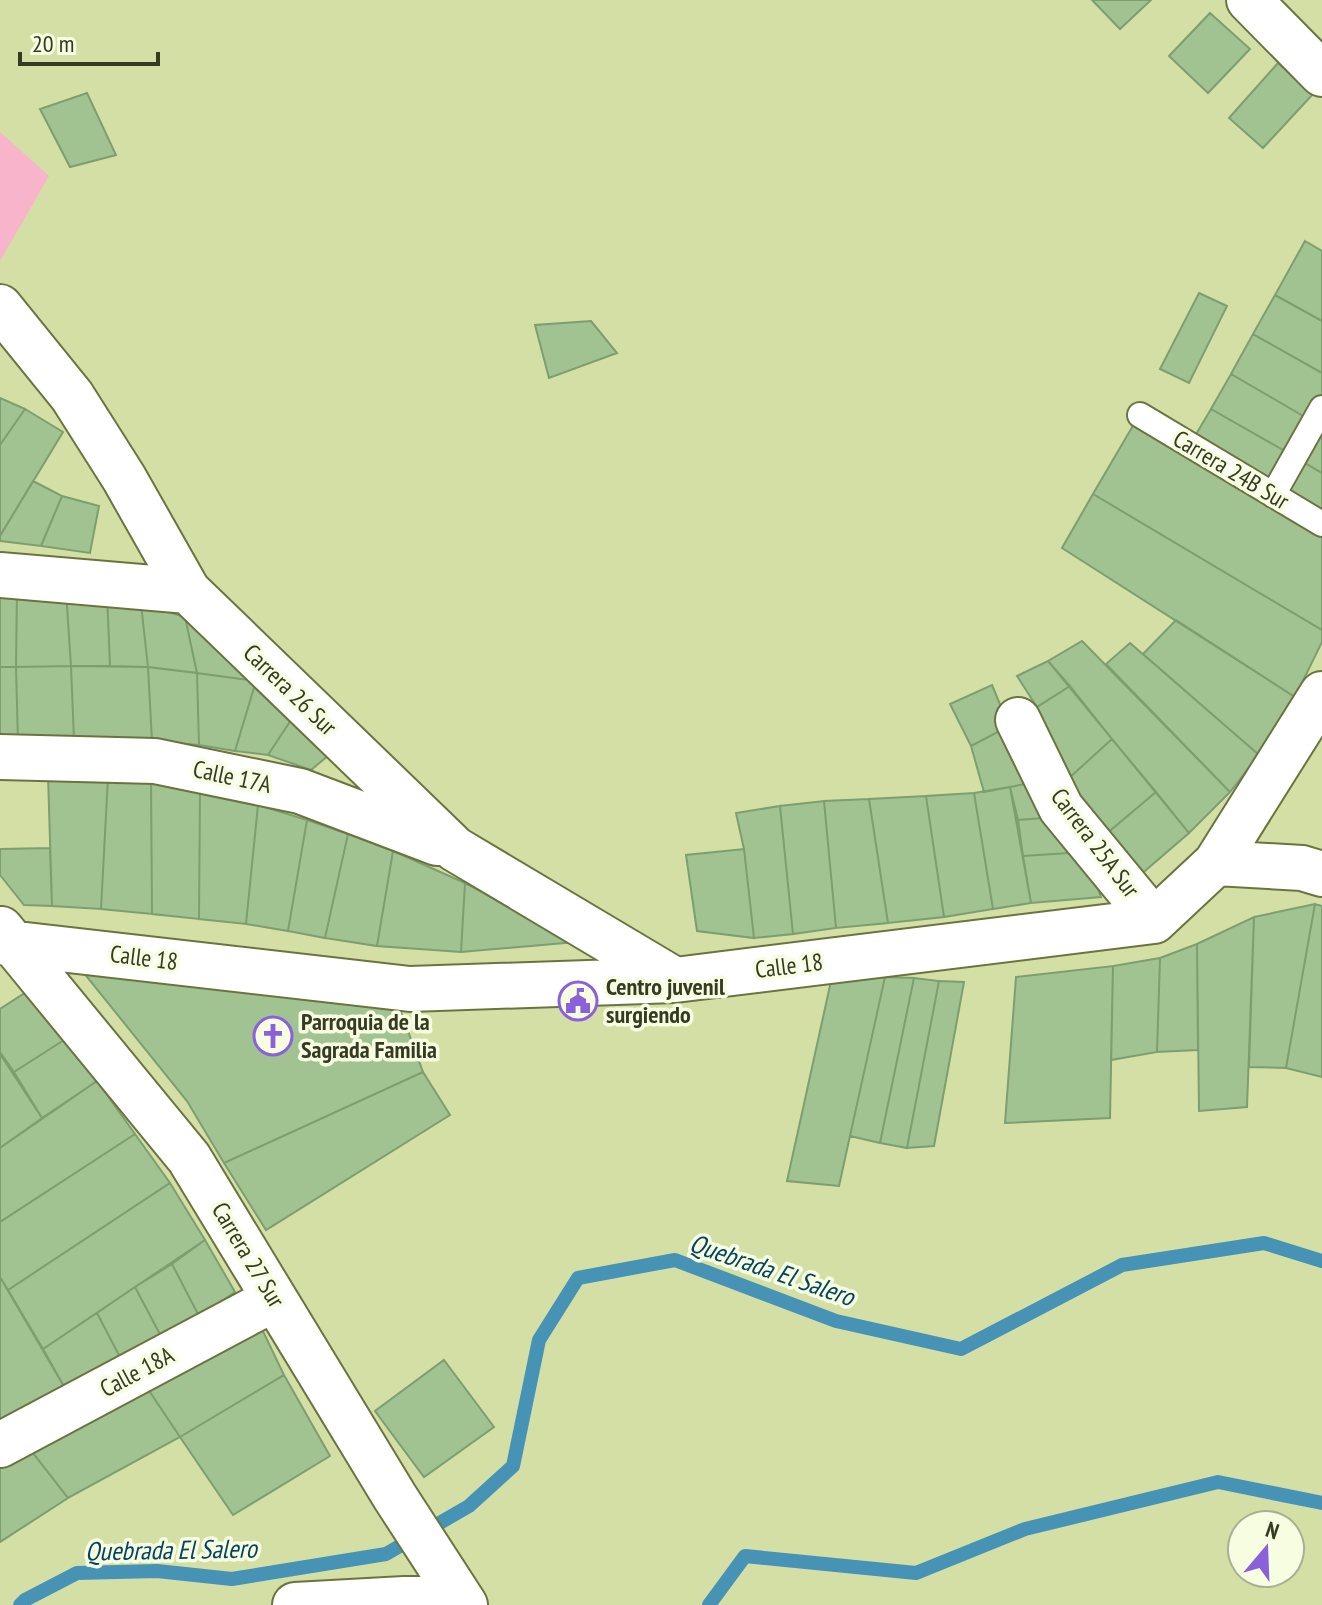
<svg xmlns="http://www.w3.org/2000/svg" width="1322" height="1605" viewBox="0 0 1322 1605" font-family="'PT Sans Narrow',sans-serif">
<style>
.green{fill:#f7b4cb}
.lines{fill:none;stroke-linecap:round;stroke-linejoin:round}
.stream{stroke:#4693b5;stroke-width:14}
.building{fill:#a1c392;stroke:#7d9e6f;stroke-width:2}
.service-casing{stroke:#6b743e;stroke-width:28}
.minor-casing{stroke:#6b743e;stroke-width:48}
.service{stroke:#fff;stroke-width:24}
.minor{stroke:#fff;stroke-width:44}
.labels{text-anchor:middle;stroke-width:7;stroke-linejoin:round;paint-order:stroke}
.street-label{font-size:24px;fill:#363a23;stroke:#f7fde0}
.poi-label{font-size:24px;font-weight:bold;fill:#363a23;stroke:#f7fde0;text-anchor:start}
.water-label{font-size:26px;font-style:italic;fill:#034360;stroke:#f7fde0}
</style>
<rect width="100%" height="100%" fill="#d4dfa5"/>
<!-- green -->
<path class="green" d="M0 132 49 176 0 261Z"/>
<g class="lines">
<!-- stream -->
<path class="stream" d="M20 1605 25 1600 77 1573 157 1571 232 1579 386 1554 469 1506 513 1466 539 1340 578 1278 675 1260 836 1321 961 1349 1122 1265 1264 1243 1322 1261
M709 1605 745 1556 916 1573 1025 1529 1218 1482 1322 1503"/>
</g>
<!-- building -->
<path class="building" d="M1092 0H1151L1120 29Z
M1210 13 1250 49 1208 93 1169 56Z
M1278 63 1313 94 1263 148 1229 118Z
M87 93 116 155 70 167 40 109Z
M1305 241 1322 251V321L1275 295Z
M1199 293 1227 306 1189 383 1160 369Z
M1275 295 1322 321V373L1253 334Z
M591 321 617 353 549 378 535 325Z
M1253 334 1322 373V399L1310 420 1231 374Z
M1231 374 1310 420 1290 454 1211 409Z
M0 398 25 409 0 445Z
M25 409 63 432 0 536V445Z
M1211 409 1290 454 1271 487 1192 441Z
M1138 417 1322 526V630L1093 494Z
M1322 426V473L1298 459Z
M1298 459 1322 473V518L1279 493Z
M33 481 62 496 41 546 0 541V536Z
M1093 494 1322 630V642L1295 697 1062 548Z
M62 496 99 506 90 553 41 546Z
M0 587 17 588 16 667H0Z
M17 588 66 591 71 666 16 667Z
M66 591 107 594 110 666H71Z
M107 594 141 604 148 667 110 666Z
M141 604 185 617 197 673 148 667Z
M185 617 256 681 197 673Z
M1176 620 1295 697 1259 755 1143 654Z
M1082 641 1230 792 1189 833 1048 661Z
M1130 643 1259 755 1230 792 1106 664Z
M1048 661 1070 686 1037 707 1017 676Z
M71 666 74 740 18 742 16 667Z
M71 666 148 667 152 741 74 740Z
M0 667H16L18 742H0Z
M148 667 197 673 199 745 152 741Z
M197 673 256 681 235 751 199 745Z
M256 681 293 717 268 755 235 751Z
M992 685 1009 726 971 746 950 704Z
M1070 686 1112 739 1068 779 1037 707Z
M293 717 329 755 311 770 268 755Z
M1009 726 1036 782 984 792 971 746Z
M1112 739 1156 792 1105 835 1068 779Z
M48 775 108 777 101 909 52 906Z
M108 777 151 781 152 914 101 909Z
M151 781 200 788 199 919 152 914Z
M1036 782 1057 817 1018 820 1010 787Z
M1010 787 1031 903 993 909 974 793Z
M200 788 258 805 246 924 199 919Z
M1156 792 1189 833 1139 876 1105 835Z
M974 793 993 909 944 917 926 796Z
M926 796 944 917 888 923 869 799Z
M869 799 888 923 836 928 824 801Z
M824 801 836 928 793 934 780 806Z
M258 805 307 820 288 931 246 924Z
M780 806 793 934 754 938 744 849 736 813Z
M1057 817 1085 852 1023 856 1018 820Z
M307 820 348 834 325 938 288 931Z
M348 834 393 851 377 946 325 938Z
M50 848 52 906 24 905 0 875V849Z
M744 849 754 938 697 931 686 855Z
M393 851 465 883 461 952 377 946Z
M1085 852 1101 897 1031 903 1023 856Z
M465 883 576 942 461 952Z
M1315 904 1322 906V1077L1286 1068Z
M1315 904 1286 1068 1249 1067 1254 917Z
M1254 917 1247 1107 1199 1111 1197 944Z
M1197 944 1198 1050 1157 1052 1160 958Z
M67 952 397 1001 423 1072 224 1163 187 1101Z
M1160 958 1157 1052 1111 1060 1113 966Z
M1113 966 1110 1118 1005 1123 1016 977Z
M885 977 839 1186 787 1181 831 981Z
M885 977 914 978 880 1143 850 1136Z
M914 978 939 981 907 1148 880 1143Z
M939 981 964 982 934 1146 907 1148Z
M31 989 64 1040 14 1072 0 1052V1009Z
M64 1040 97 1081 42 1118 14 1072Z
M0 1054 42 1118 0 1148Z
M423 1072 450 1115 266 1230 224 1163Z
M97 1081 135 1134 0 1222V1148Z
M135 1134 170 1183 8 1290 0 1277V1222Z
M170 1183 205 1240 43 1349 8 1290Z
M205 1240 235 1292 199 1316 172 1264Z
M172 1264 199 1316 162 1338 135 1287Z
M0 1277 66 1390 3 1422 0 1418Z
M135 1287 162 1338 122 1361 97 1313Z
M97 1313 122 1361 66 1390 43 1349Z
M260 1325 284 1375 180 1437 146 1386Z
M444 1360 494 1427 424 1477 375 1411Z
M284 1375 330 1456 233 1515 180 1437Z
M146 1386 180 1437 68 1498 26 1444Z
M26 1444 68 1498 0 1542V1459Z"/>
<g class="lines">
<defs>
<path id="service" d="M1140 415 1322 524
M1273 495 1322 408"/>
<path id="minor" d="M1249 0 1322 74
M0 307 72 396 124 478 188 591 455 849 675 980
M0 575 188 591
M1018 720 1061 808 1154 921
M0 757 155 761 300 791 437 843
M1216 863 1302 868 1322 874
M1 929 189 1158 395 1497 465 1605
M0 942 410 989 675 980 1154 921 1216 863 1322 694
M0 1445 274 1299
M295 1605 459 1596"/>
</defs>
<!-- service casing -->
<use href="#service" class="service-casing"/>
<!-- minor casing -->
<use href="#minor" class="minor-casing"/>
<!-- service -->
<use href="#service" class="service"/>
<!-- minor -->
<use href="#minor" class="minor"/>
</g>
<!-- icons -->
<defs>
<symbol id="civic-ring" viewBox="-11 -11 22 22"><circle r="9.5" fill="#f7fde0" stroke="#8b60db" stroke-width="1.5"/><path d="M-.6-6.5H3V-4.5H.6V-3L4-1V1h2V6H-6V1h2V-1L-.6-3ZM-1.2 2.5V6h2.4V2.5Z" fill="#8b60db"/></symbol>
<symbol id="church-ring" viewBox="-11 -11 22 22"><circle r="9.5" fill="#f7fde0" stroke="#8b60db" stroke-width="1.5"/><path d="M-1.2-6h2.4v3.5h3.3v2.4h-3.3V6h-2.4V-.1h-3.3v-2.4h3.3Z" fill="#8b60db"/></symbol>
</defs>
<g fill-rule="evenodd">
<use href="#civic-ring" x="556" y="979" width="44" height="44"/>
<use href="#church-ring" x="251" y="1014" width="44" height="44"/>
</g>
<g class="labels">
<!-- street labels -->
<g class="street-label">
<text transform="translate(1231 470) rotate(31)" y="8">Carrera 24B Sur</text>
<text transform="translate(290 690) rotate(44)" y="8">Carrera 26 Sur</text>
<text transform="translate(232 777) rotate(12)" y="8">Calle 17A</text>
<text transform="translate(1095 843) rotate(53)" y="8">Carrera 25A Sur</text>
<text transform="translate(144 958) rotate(7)" y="8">Calle 18</text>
<text transform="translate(789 966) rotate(-7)" y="8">Calle 18</text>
<text transform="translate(248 1255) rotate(59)" y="8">Carrera 27 Sur</text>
<text transform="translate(137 1372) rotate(-28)" y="8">Calle 18A</text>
</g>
<!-- poi labels -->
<g class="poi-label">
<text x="606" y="995">Centro juvenil<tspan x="606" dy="28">surgiendo</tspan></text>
<text x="301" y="1030">Parroquia de la<tspan x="301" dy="28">Sagrada Familia</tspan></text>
</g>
<!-- water labels -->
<g class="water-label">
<text transform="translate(772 1270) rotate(19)" y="9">Quebrada El Salero</text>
<text transform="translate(171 1550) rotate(-1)" y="9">Quebrada El Salero</text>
</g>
</g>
<!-- north arrow -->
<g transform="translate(1266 1549) rotate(19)"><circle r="38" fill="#f7fde0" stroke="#aaaf94" stroke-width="2"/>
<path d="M0-6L14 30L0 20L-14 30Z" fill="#8b60db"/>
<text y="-12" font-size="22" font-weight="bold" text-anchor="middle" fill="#363a23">N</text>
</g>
<!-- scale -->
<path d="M20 52v12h138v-12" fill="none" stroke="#363a23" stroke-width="4"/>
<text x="32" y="52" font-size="24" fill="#363a23" stroke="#f7fde0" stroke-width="6" paint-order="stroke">20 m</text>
</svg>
